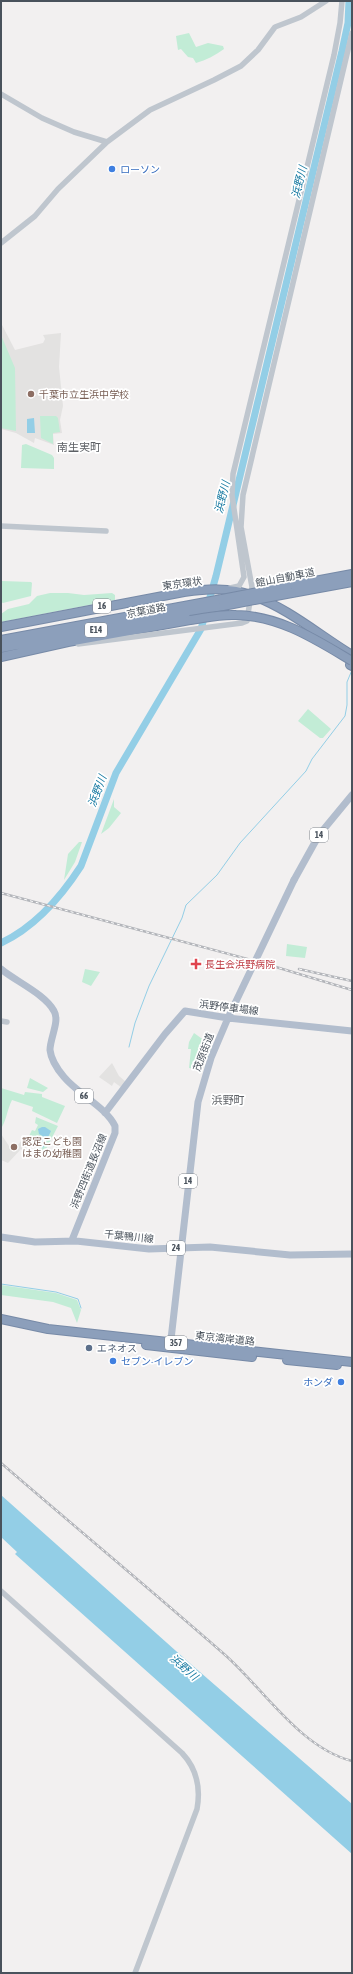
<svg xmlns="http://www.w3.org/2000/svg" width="353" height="1974" viewBox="0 0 353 1974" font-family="'Asap Condensed','Noto Sans JP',sans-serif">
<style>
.education{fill:#e3e2e1}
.green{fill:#c2ecd6}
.water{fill:#93cee6}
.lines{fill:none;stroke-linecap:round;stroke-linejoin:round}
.stream{stroke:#93cee6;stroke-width:1}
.river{stroke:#93cee6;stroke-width:7}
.highway-casing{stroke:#778aa7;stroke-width:10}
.minor{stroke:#bfc6ce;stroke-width:5.5}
.major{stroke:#b2bdcd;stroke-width:7}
.highway{stroke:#8c9fbb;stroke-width:8}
.rail-casing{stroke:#b3b5ba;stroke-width:2.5}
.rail{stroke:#fff;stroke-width:1;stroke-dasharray:3;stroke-linecap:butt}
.highway-bridge-casing{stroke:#778aa7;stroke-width:10;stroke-linecap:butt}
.major-bridge{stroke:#b2bdcd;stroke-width:7}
.highway-bridge{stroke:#8c9fbb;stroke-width:8}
.shop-dot{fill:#3f7fe0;stroke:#fff;stroke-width:1.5}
.education-dot{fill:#8d6e63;stroke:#fff;stroke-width:1.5}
.health-dot{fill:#e0444e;stroke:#fff;stroke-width:1.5}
.service-dot{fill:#5c6f8a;stroke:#fff;stroke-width:1.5}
.labels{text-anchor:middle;stroke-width:3.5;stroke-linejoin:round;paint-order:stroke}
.shield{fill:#fff;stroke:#80868d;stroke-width:1}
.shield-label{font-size:9px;font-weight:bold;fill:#49525c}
.shop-label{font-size:10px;fill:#366cbe;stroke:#fff;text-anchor:start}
.education-label{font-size:10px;fill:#785e54;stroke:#fff;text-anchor:start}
.street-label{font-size:10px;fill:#49525c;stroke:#fff}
.health-label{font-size:10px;fill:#be3a42;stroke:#fff;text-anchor:start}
.service-label{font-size:10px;fill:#4e5e75;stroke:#fff;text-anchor:start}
.water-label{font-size:11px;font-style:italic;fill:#177aa2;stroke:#fff}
.neighbourhood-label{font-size:11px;fill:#5d6065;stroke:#fff}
</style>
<rect width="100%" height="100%" fill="#f2f0f0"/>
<!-- education -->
<path class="education" d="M1 323 15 350 43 343 45 339 43 335 61 333 59 367 63 406 60 420 62 433 53 434 54 445 35 438 34 443 16 433 1 429Z
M112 1063 119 1076 126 1082 122 1088 114 1082 112 1086 99 1077Z
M1 1134 9 1146 15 1142 18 1145 22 1140 28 1145 23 1151 21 1149 8 1163 1 1160Z"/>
<!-- green -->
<path class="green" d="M189 33 196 47 208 43 223 46 224 49C216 55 206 60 196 63L193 58 188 57 181 49 178 50 176 36Z
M1 335 15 368 16 431 1 428Z
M40 416H56L58 418 60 432 53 433V444L41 438Z
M26 444 52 455 54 458V469L21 468 22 445Z
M2 581 31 582 32 583 31 596 3 603 1 602Z
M50 593H68L84 595 112 593 115 595V600L1 622V614L8 609 29 604 37 596Z
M308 709 331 729 323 738H320L298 721Z
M114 799V807L121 813 109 828 101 834Z
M79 842H82L75 862 64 880 68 854Z
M287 944 307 947 305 958 286 956Z
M85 969 100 972 91 986 82 982Z
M194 1033 212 1046 202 1070 189 1068 191 1049H188L189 1042Z
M30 1078 48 1088 43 1092 27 1088Z
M1 1088 24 1095 25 1092 42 1094V1097L65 1106 57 1123 32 1111 33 1107 12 1100C7 1110 7 1118 2 1127Z
M36 1117 58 1126 44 1153 27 1140 32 1130 35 1131 38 1125 35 1123Z
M1 1285 56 1293 77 1300 81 1310 77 1323 71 1308 53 1302 1 1295Z"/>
<!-- water -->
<path class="water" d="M34 418 35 433H27V419Z
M42 1127H45L51 1131 43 1148 37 1142 42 1140 44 1137 39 1134 38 1129Z
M1 1495 185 1659 352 1804V1854L15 1554 17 1552 1 1537Z"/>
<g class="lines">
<!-- stream -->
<path class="stream" d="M129 1047 135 1023 149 986 182 918 186 905 217 875 240 843 306 771 312 759 345 716 347 705V682L352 670
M1 1284 56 1292 78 1299 81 1308"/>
<!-- river -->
<path class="river" d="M1 943C35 927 61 897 81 866L116 773 201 629 216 576 342 51 348 23 349 1"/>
<defs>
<path id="highway" d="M288 586 352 574
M292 593 352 582
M1 627 184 592C206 589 230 587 251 595 288 608 319 635 352 655
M1 640 222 599
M1 648 223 606
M1 657 68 642 190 620
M350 665 352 666
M1 1319 48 1329 352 1362
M146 1345 252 1357
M287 1360 337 1365"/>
</defs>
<!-- highway casing -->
<use href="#highway" class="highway-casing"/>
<!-- minor -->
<path class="minor" d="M1 94 42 118 74 132 107 142
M1 243 35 216 58 189 107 142 150 110 214 80 241 66 258 50 275 27 301 17 326 1
M1 526 106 531
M230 588 239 586 244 577 232 495 233 474 334 55 340 23 342 1
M78 644 242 623 247 621 252 587 241 527 243 495 352 33
M1 1021 7 1022
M1 1591 182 1753C197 1769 201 1787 197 1809L135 1973"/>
<!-- major -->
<path class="major" d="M294 880 319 835 352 795
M1 969C15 981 45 994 54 1011 60 1021 50 1038 50 1050 51 1059 58 1070 64 1077 78 1094 106 1107 115 1126V1133L72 1240
M105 1113 165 1034 185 1011 228 1018 352 1031
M1 1237 35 1242 76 1241 149 1249 210 1247 290 1255 352 1254
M170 1348 198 1102 211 1058 228 1018"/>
<!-- highway -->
<use href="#highway" class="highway"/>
<defs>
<path id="rail" d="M1 893 266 964 352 990
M299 969 352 981
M1 1463C75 1527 150 1589 224 1654 263 1688 300 1748 352 1761"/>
</defs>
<!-- rail casing -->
<use href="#rail" class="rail-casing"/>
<!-- rail -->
<use href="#rail" class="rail"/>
<defs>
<path id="highway-bridge" d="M222 599 288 586
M223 606 292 593
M190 620C205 618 220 614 236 615 280 616 315 639 352 661"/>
</defs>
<!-- highway-bridge casing -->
<use href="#highway-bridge" class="highway-bridge-casing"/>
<!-- major-bridge -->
<path class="major-bridge" d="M228 1018 294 880"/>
<!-- highway-bridge -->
<use href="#highway-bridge" class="highway-bridge"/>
</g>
<!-- markers -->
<g class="shop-dot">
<circle cx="112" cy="169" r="4"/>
<circle cx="113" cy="1361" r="4"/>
<circle cx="341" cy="1382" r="4"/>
</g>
<g class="education-dot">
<circle cx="31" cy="394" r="4"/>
<circle cx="14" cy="1147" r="4"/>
</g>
<path class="health-dot" d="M194 958h4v4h4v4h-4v4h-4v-4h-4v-4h4z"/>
<circle class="service-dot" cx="89" cy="1348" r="4"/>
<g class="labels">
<!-- shield labels -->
<g class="shield">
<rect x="93" y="599" width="18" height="14" rx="3"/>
<rect x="85" y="623" width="22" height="14" rx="3"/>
<rect x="310" y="828" width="18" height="14" rx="3"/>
<rect x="75" y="1089" width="18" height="14" rx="3"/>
<rect x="179" y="1174" width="18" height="14" rx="3"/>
<rect x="167" y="1241" width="18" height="14" rx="3"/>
<rect x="165" y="1336" width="22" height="14" rx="3"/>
</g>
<g class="shield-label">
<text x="102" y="609">16</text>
<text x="96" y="633">E14</text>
<text x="319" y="838">14</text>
<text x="84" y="1099">66</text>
<text x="188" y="1184">14</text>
<text x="176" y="1251">24</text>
<text x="176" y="1346">357</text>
</g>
<!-- shop labels -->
<g class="shop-label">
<text x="120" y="173">ローソン</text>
<text x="121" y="1365">セブン-イレブン</text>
<text x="333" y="1386" text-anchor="end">ホンダ</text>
</g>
<!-- education labels -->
<g class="education-label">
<text x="39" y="398">千葉市立生浜中学校</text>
<text x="22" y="1145">認定こども園<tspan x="22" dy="12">はまの幼稚園</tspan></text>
</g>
<!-- street labels -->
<g class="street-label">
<text transform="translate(285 577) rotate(-11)" y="4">館山自動車道</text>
<text transform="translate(182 583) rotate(-8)" y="4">東京環状</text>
<text transform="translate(146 610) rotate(-11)" y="4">京葉道路</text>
<text transform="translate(229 1007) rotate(7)" y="4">浜野停車場線</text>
<text transform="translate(203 1052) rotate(-69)" y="4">茂原街道</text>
<text transform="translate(88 1171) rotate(-68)" y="4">浜野四街道長沼線</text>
<text transform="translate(129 1236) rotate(6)" y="4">千葉鴨川線</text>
<text transform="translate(225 1338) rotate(6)" y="4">東京湾岸道路</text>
</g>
<!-- health labels -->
<g class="health-label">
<text x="205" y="968">長生会浜野病院</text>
</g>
<!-- service labels -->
<g class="service-label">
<text x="97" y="1352">エネオス</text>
</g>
<!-- water labels -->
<g class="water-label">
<text transform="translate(299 182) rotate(-76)" y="4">浜野川</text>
<text transform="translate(222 497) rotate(-76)" y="4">浜野川</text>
<text transform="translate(97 791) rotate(-70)" y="4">浜野川</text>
<text transform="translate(184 1667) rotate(41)" y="4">浜野川</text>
</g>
<!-- neighbourhood labels -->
<g class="neighbourhood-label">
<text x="79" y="451">南生実町</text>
<text x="228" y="1104">浜野町</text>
</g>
</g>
<!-- border -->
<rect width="353" height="1974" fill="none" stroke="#49525c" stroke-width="4"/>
</svg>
